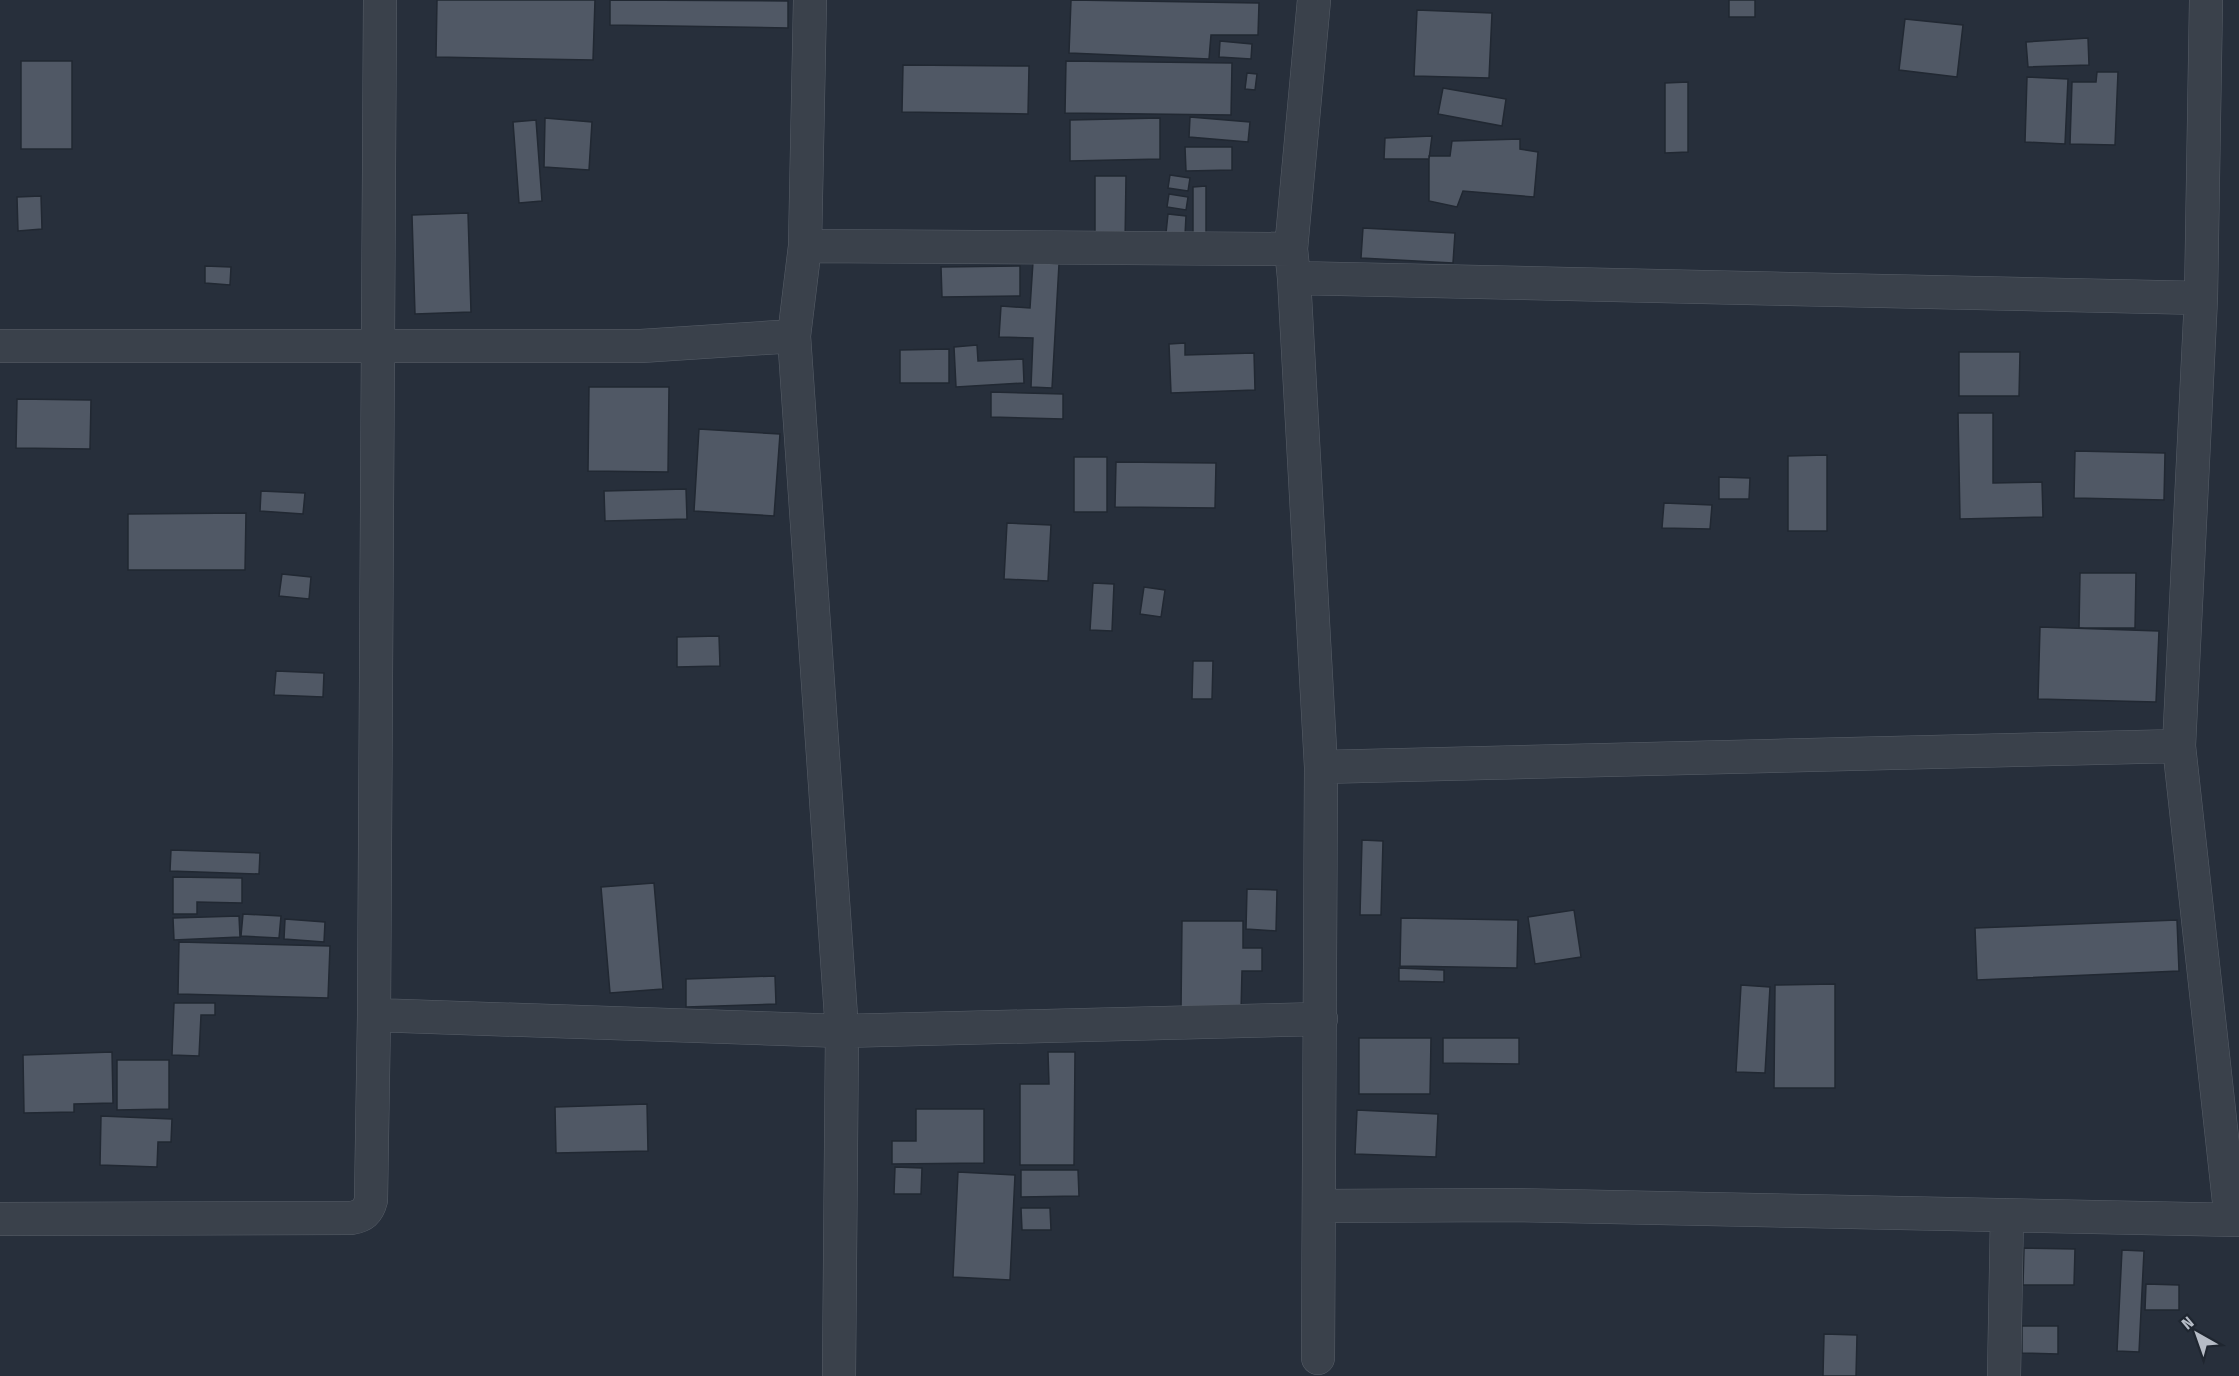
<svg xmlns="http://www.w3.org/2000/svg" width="2239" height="1376" viewBox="0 0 2239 1376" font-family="'Fira Sans Condensed',sans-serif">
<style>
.building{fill:#505865;stroke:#212832;stroke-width:1.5}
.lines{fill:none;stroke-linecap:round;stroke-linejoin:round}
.minor-casing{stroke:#585f69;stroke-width:34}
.minor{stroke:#3a414b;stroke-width:33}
</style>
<rect width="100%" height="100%" fill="#272f3b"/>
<!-- building -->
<path class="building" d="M437 0H595L593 60 436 57Z
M610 0 788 1V28L610 25Z
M1071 0 1259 3 1258 35H1211L1209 59 1069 53Z
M1729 0H1755V17H1729Z
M1417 10 1492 13 1489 78 1414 76Z
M1905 19 1963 25 1957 77 1899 70Z
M2088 38 2089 65 2028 67 2026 42Z
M1220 41 1252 44 1251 59 1219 57Z
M21 61H72V149H21Z
M1066 61 1232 63 1231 115 1065 113Z
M903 65 1029 66 1028 114 902 112Z
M2097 72H2118L2115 145 2070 144 2072 82H2096Z
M1247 73 1257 74 1255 90 1245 89Z
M2027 77 2068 79 2065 144 2025 142Z
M1688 82V152L1665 153V83Z
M1443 88 1506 99 1502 126 1438 114Z
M1190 117 1250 122 1248 142 1189 137Z
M545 118 592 122 589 170 544 167Z
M1160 118V159L1070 161V120Z
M536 120 542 201 519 203 513 122Z
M1432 136 1429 159H1384L1385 138Z
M1520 139V149L1538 152 1534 197 1463 191 1457 207 1429 201V156H1450L1452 141Z
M1185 147H1232V170L1186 171Z
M1170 175 1190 178 1188 191 1168 188Z
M1095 176H1126L1125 244 1095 243Z
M1206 186V244H1193V187Z
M1169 194 1188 197 1186 210 1167 207Z
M41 196 42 229 18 231 17 197Z
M468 213 471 312 415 314 412 215Z
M1168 214 1186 216 1185 235 1166 233Z
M1363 228 1455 233 1453 263 1361 258Z
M1033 262 1059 264 1052 388 1031 387 1033 338 999 337 1001 306 1030 308Z
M205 266 231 267 230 285 205 283Z
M1020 266V296L942 297 941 267Z
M1185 343V355L1254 353 1255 390 1171 393 1169 344Z
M977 345 978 361 1023 359 1024 383 956 387 954 347Z
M949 349V383H900V350Z
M1959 352H2020L2019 396H1959Z
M589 387H669L668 472 588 471Z
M991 392 1063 394V419L991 417Z
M17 399 91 400 90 449 16 448Z
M1958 413H1993V483L2042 482 2043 517 1960 519Z
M699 429 780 434 774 516 694 511Z
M2075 451 2165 453 2164 500 2074 498Z
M1827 455V531H1788V456Z
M1074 457H1107V512H1074Z
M1116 462 1216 463 1215 508 1115 507Z
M1719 477 1750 478 1749 499H1719Z
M686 489 687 519 605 521 604 491Z
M261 491 305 493 303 514 260 511Z
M1664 503 1712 505 1710 529 1662 528Z
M246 513 245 570H128V514Z
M1007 523 1051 525 1048 581 1004 579Z
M2080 573H2136L2135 628H2079Z
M282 574 311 577 309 599 279 596Z
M1093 583 1114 584 1112 631 1090 630Z
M1144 587 1165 590 1161 617 1140 614Z
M2040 627 2159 631 2156 702 2038 699Z
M719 636 720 666 677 667V637Z
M1193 661H1213L1212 699H1192Z
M276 671 324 673 323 697 274 695Z
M1362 840 1383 841 1381 915H1360Z
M171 850 260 853 259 874 170 871Z
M173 877 242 878V903L197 902V914H173Z
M654 883 663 989 610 993 601 887Z
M1247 889 1277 890 1276 931 1246 929Z
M1574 910 1581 957 1535 964 1528 917Z
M243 914 281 916 279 938 241 936Z
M239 916 240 937 174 940 173 918Z
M1401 918 1518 920 1517 968 1400 966Z
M285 919 325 922 324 942 284 939Z
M2177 920 2179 971 1977 980 1975 928Z
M1182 921H1243V948H1262V971H1242L1241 1011 1181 1010Z
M179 942 330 946 328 998 178 994Z
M1399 968 1444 970V982L1399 981Z
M775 976 776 1004 686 1007V979Z
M1835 984V1088H1774L1775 985Z
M1741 985 1770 987 1765 1073 1736 1072Z
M174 1003H215V1015H201L199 1056 172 1055Z
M1359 1038H1431L1430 1094H1359Z
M1443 1038H1519V1064L1443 1063Z
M112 1052 113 1103 74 1104V1112L24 1113 23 1055Z
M1048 1052H1075L1074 1165H1020V1084H1049Z
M117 1060H169V1109L117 1110Z
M647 1104 648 1151 556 1153 555 1107Z
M916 1109H984V1163L892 1164V1141H916Z
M1357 1110 1438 1114 1436 1157 1355 1154Z
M101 1116 172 1119 171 1142H158L157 1167 100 1165Z
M895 1167 922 1168 921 1194H894Z
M1021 1170H1078L1079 1196 1021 1197Z
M958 1172 1015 1175 1010 1280 953 1277Z
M1021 1208H1050L1051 1230H1022Z
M2024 1248 2075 1249 2074 1285H2023Z
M2122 1250 2144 1251 2139 1352 2117 1351Z
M2146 1284 2179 1285V1310H2145Z
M2022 1326H2058V1354L2022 1353Z
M1824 1334 1857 1335 1856 1376H1823Z"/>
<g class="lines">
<defs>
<path id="minor" d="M810 0 805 246 794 336 842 1031 839 1376
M1314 0 1291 249 1294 278 1321 767 1318 1358
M2206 0 2201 298 2179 746 2231 1220
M805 246 1291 249
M1294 278 2201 298
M0 346H641L794 336
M1321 767 2179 746
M374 1015 842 1031 1321 1019
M1319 1206 1512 1205 2239 1220
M0 1219 351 1218C363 1216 368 1212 371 1200L374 1015 380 0
M2004 1376 2007 1215"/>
</defs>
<!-- minor casing -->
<use href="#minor" class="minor-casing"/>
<!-- minor -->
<use href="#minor" class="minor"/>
</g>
<!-- north arrow -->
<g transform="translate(2197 1334) rotate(320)" stroke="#1f2630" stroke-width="4.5" paint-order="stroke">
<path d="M0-4.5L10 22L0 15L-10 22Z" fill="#b6bcc6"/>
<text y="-9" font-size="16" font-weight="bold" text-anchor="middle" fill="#b6bcc6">N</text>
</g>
</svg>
